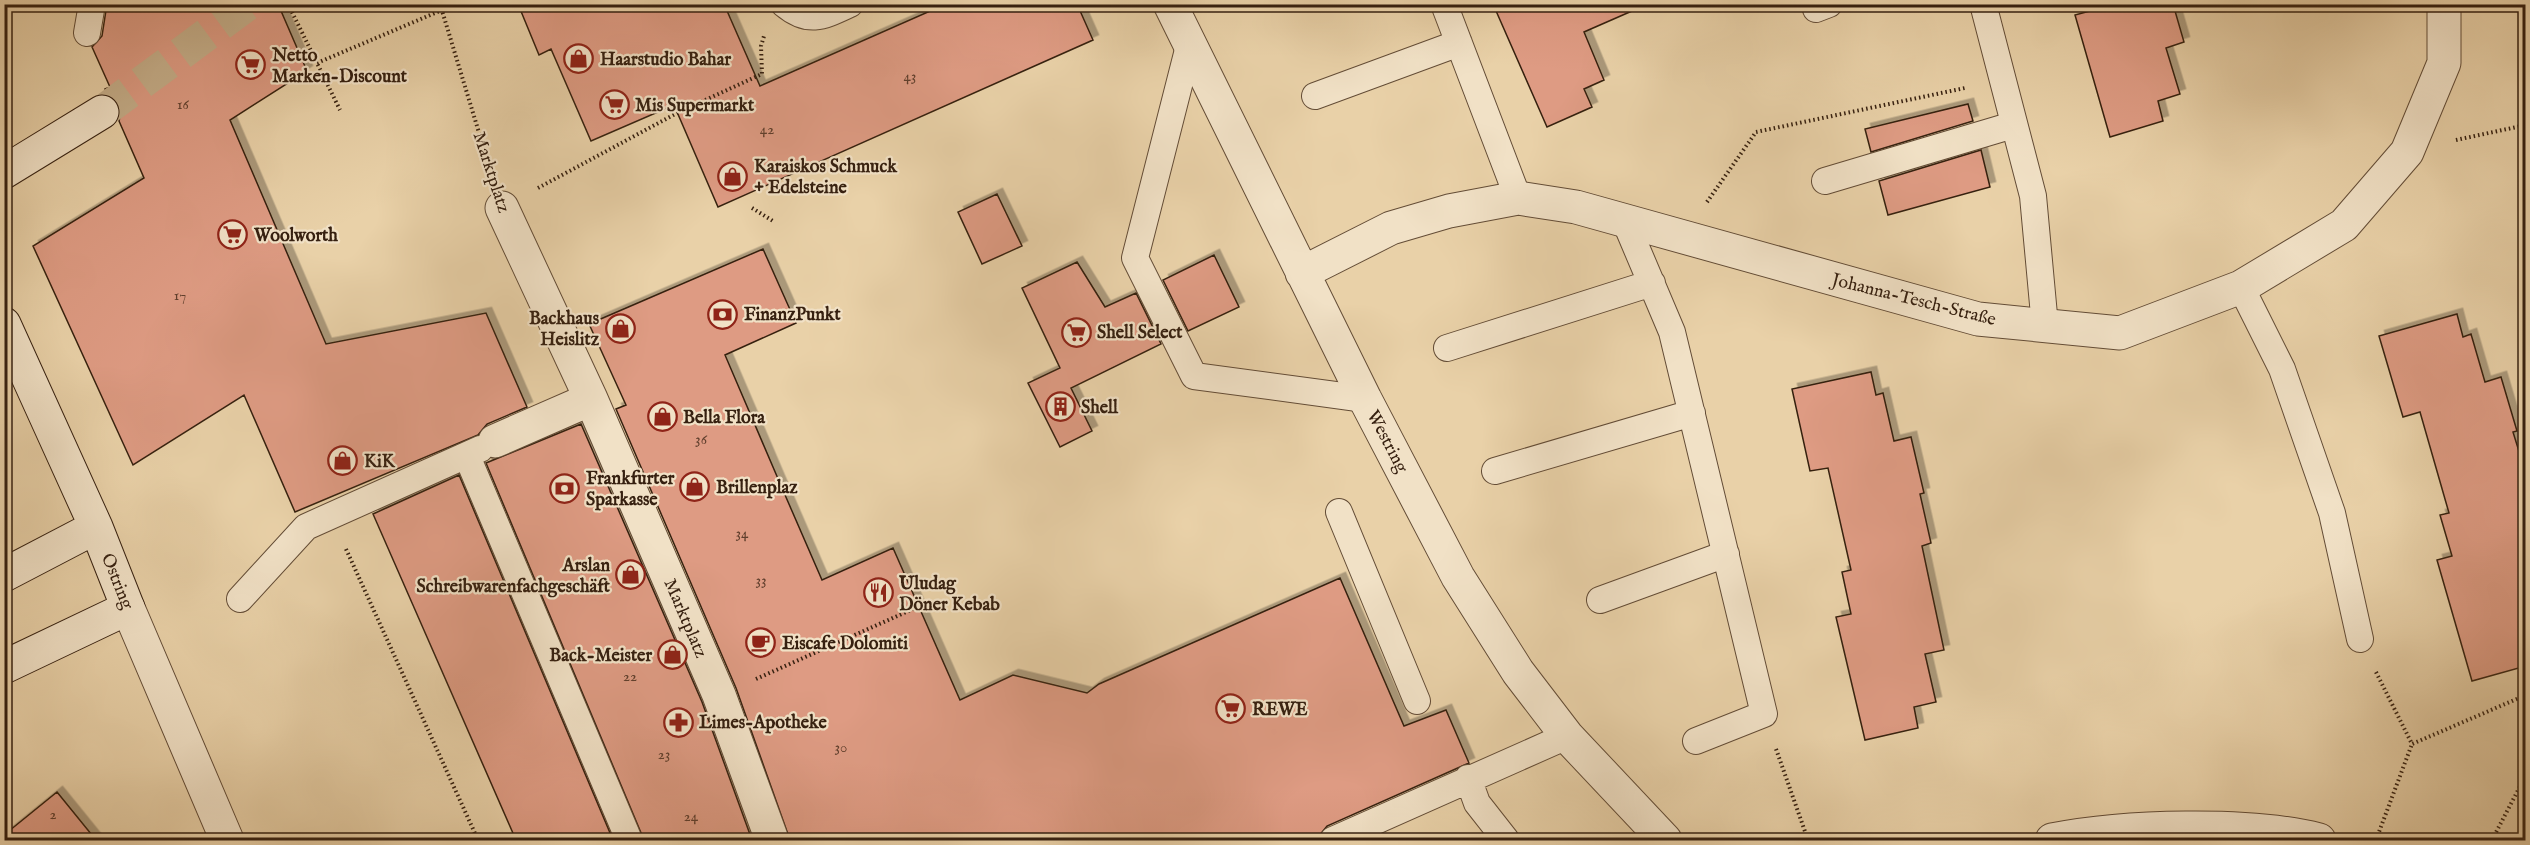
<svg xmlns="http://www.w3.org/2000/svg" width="2530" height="845" viewBox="0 0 2530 845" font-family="'IM FELL English',serif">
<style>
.building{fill:#de9b83;stroke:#362010;stroke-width:1.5;filter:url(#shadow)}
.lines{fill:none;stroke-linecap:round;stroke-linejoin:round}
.secondary-tunnel{stroke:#c5ae8a;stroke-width:33;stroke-dasharray:33 16;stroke-linecap:butt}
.lane-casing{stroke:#634c36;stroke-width:28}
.street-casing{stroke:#634c36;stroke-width:35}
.secondary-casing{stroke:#362010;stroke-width:35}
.path{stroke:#362010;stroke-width:4;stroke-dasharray:1.5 3;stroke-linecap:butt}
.lane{stroke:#f1e1c6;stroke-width:26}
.street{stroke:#f1e1c6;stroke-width:33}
.secondary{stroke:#f1e1c6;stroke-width:33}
.labels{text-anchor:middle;stroke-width:4.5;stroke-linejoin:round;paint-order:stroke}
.number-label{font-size:15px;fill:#603f2d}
.poi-label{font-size:18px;font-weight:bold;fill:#362010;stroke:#f1e1c6;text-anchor:start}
.street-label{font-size:18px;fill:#362010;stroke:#f1e1c6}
</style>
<defs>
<filter id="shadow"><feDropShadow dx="5.5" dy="-5.5" stdDeviation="0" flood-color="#0004"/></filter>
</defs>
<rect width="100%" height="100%" fill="#e9d1a8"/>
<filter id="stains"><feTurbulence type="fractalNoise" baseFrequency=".00333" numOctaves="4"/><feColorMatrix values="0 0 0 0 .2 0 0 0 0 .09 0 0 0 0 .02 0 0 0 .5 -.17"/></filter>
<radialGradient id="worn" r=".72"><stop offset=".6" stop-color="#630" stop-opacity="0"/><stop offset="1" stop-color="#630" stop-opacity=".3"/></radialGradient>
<!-- building -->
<path class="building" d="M107 4H278L307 71 230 120 326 344 486 313 527 407 487 424 478 435 295 512 244 395 133 465 33 246 144 178 119 121 121 112 118 103 107 95 105 89 110 87 92 47 102 36Z
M518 4H724L760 86 946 4H1077L1093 40 718 207 674 105 591 141 551 49 539 55Z
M1493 4H1648L1584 32 1604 80 1584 89 1592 107 1547 127Z
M2088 4H2173L2184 42 2166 48 2180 94 2158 101 2163 121 2110 137 2075 15 2090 11Z
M1968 104 1973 121 1871 152 1865 129Z
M1981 150 1990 187 1888 215 1879 181Z
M997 194 1022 246 982 264 958 212Z
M763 249 796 323 725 355 782 488 822 580 893 548 960 700 1013 675 1087 693 1099 684 1340 578 1404 726 1446 710 1469 763 1327 826 1319 836 1308 840H790L736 688 616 409 626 405 589 324Z
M1214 255 1239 307 1188 331 1163 280Z
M1077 262 1105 307 1136 293 1161 344 1071 388 1092 431 1060 447 1028 383 1060 368 1022 288Z
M2457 314 2463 337 2471 334 2485 382 2501 377 2517 431 2513 432 2526 474V666L2472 681 2437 560 2452 556 2440 515 2449 513 2420 412 2403 417 2379 336Z
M1871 372 1876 395 1883 393 1894 441 1911 437 1924 493 1920 494 1931 543 1922 546 1944 650 1925 654 1936 702 1914 707 1918 728 1865 740 1836 617 1851 614 1842 572 1851 570 1828 468 1810 471 1792 389Z
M581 424 702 702 752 840H644L486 463Z
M459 475 613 840H516L373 514Z
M57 792 96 840H4V835Z"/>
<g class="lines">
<!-- secondary-tunnel -->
<path class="secondary-tunnel" d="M102 112 248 4"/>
<defs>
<path id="lane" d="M784 4C809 25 824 16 850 4
M1444 4 1518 198
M1983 4 2033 196 2045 326
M1816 9 1829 4
M87 33 92 4
M1190 42 1135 258 1194 376 1365 399
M1315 96 1459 43
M1825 181 2013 125
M1625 221 1672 332 1764 714 1696 741
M2241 287 2282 369 2332 513 2360 639
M1447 348 1652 283
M467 456 629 840
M1495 471 1692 413
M1339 512 1417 701
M240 599 306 527 480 449
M1600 600 1726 554
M1468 778 1477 803 1506 840
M1333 840 1567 736"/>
<path id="street" d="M1170 4 1365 399 1458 577 1518 672 1567 736 1665 840
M502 208 591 399 719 695 772 840
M1302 273 1391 228 1449 211 1518 198 1576 207 1978 319 2120 333 2241 287 2344 225 2407 152 2444 63V4
M495 441 591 399
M128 608 227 840
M2052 840C2123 826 2249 822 2319 840"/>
<path id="secondary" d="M4 172 102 112
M4 324 96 527 128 608 4 667
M4 575 96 527"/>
</defs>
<!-- lane casing -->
<use href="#lane" class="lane-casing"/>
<!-- street casing -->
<use href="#street" class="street-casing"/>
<!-- secondary casing -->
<use href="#secondary" class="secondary-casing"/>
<!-- path -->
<path class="path" d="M440 4 490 169
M290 8 340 110
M317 63 442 10
M2456 140 2526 125
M538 188 677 113 762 74 761 46 764 36
M1707 202 1756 132 1965 88
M752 208 773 221
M346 549 478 840
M2376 672 2412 744 2526 695
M756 679 922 605
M1776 749 1808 840
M2376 840 2412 744
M2492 840 2526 775"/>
<!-- lane -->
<use href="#lane" class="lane"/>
<!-- street -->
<use href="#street" class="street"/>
<!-- secondary -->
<use href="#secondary" class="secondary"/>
</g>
<!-- icons -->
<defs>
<symbol id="shop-ring" viewBox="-11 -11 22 22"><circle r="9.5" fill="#f1e1c6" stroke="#8f2418" stroke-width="1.5"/><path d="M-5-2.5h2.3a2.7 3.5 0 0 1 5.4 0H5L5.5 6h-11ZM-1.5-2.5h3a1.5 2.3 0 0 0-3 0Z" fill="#8f2418"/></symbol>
<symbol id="supermarket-ring" viewBox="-11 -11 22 22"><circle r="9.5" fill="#f1e1c6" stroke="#8f2418" stroke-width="1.5"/><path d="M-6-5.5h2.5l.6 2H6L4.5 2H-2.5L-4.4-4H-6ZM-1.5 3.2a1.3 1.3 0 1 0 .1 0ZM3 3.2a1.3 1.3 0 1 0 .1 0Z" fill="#8f2418"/></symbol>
<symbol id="bank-ring" viewBox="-11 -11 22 22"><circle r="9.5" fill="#f1e1c6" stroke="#8f2418" stroke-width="1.5"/><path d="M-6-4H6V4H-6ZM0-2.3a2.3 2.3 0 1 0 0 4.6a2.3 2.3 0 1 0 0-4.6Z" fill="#8f2418"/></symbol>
<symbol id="building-ring" viewBox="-11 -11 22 22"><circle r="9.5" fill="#f1e1c6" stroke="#8f2418" stroke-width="1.5"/><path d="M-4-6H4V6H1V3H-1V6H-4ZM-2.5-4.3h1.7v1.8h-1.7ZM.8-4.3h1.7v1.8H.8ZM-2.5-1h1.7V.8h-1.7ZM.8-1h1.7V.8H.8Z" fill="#8f2418"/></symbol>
<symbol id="restaurant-ring" viewBox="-11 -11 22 22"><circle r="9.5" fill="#f1e1c6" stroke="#8f2418" stroke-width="1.5"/><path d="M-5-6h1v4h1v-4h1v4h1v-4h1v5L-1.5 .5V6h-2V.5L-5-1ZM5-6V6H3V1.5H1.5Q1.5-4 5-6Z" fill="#8f2418"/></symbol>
<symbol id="cafe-ring" viewBox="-11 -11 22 22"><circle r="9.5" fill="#f1e1c6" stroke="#8f2418" stroke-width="1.5"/><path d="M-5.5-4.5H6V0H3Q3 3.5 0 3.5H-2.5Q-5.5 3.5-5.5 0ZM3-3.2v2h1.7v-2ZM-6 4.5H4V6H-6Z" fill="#8f2418"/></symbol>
<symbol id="pharmacy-ring" viewBox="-11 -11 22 22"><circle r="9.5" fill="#f1e1c6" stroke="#8f2418" stroke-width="1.5"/><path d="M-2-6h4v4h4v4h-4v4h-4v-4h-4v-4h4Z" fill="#8f2418"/></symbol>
</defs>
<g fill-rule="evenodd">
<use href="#shop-ring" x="562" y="42" width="33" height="33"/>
<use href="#supermarket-ring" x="234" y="48" width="33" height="33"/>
<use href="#supermarket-ring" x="598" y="88" width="33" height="33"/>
<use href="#shop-ring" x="716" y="160" width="33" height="33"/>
<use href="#supermarket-ring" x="216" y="218" width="33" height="33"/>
<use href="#bank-ring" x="706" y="298" width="33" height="33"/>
<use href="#shop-ring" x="604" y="312" width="33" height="33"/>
<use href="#supermarket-ring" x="1060" y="316" width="33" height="33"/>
<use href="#building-ring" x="1044" y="390" width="33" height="33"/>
<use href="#shop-ring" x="646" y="400" width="33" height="33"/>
<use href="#shop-ring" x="326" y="444" width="33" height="33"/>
<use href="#shop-ring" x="678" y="470" width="33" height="33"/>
<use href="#bank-ring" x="548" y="472" width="33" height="33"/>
<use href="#shop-ring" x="614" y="558" width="33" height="33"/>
<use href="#restaurant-ring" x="862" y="576" width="33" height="33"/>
<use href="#cafe-ring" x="744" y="626" width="33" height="33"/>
<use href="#shop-ring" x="656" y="638" width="33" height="33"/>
<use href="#supermarket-ring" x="1214" y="692" width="33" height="33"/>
<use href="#pharmacy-ring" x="662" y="706" width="33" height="33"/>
</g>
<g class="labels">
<!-- number labels -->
<g class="number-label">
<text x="910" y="81">43</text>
<text x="183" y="109">16</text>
<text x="767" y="134">42</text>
<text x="180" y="300">17</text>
<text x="701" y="444">36</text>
<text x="742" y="538">34</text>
<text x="761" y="585">33</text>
<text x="630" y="681">22</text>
<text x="841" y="752">30</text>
<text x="664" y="759">23</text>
<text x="53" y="819">2</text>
<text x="691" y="821">24</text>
</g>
<!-- poi labels -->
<g class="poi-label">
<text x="272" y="61">Netto<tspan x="272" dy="21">Marken-Discount</tspan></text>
<text x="600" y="65">Haarstudio Bahar</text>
<text x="635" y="111">Mis Supermarkt</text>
<text x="754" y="172">Karaiskos Schmuck<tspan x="754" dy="21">+ Edelsteine</tspan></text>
<text x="254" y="241">Woolworth</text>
<text x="744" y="320">FinanzPunkt</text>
<text x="599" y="324" text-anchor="end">Backhaus<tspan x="599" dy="21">Heislitz</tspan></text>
<text x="1097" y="338">Shell Select</text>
<text x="1081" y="413">Shell</text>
<text x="683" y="423">Bella Flora</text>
<text x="364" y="467">KiK</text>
<text x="586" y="484">Frankfurter<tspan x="586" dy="21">Sparkasse</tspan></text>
<text x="716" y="493">Brillenplaz</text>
<text x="610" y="571" text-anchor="end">Arslan<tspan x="610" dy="21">Schreibwarenfachgeschäft</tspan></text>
<text x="899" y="589">Uludag<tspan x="899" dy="21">Döner Kebab</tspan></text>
<text x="782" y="649">Eiscafe Dolomiti</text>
<text x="652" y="661" text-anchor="end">Back-Meister</text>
<text x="1252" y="715">REWE</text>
<text x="699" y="728">Limes-Apotheke</text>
</g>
<!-- street labels -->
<g class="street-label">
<text transform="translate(492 172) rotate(72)" y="6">Marktplatz</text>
<text transform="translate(1914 299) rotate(14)" y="6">Johanna-Tesch-Straße</text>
<text transform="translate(1388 441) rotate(62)" y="6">Westring</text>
<text transform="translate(118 581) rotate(68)" y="6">Ostring</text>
<text transform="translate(686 618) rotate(67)" y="6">Marktplatz</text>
</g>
</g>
<!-- margin -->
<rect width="2530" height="845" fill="none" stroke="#e9d1a8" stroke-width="24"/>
<rect x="6" y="6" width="2518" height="833" fill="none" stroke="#362010" stroke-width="3"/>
<rect x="12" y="12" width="2506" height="821" fill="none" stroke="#362010" stroke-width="1.5"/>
<rect width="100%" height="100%" filter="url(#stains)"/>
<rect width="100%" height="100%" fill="url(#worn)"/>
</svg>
